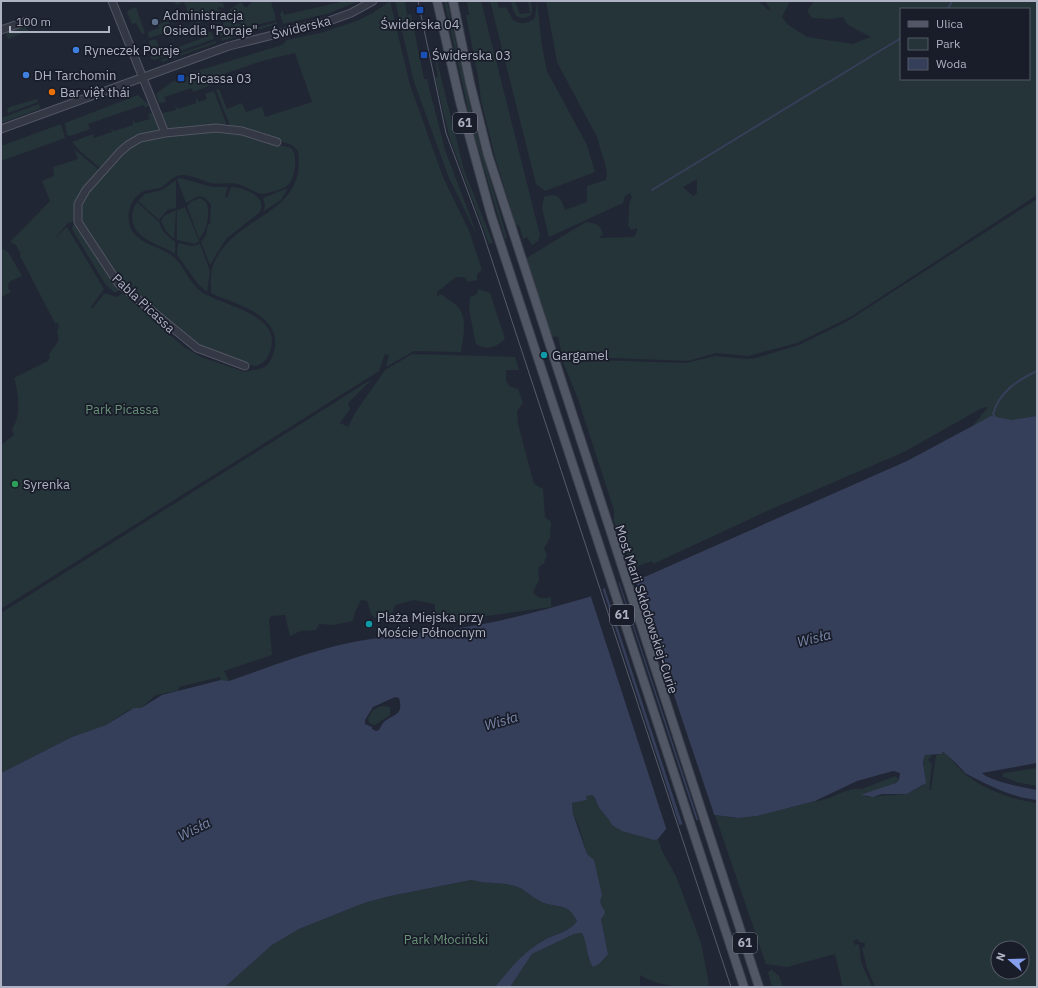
<svg xmlns="http://www.w3.org/2000/svg" width="1038" height="988" viewBox="0 0 1038 988" font-family="'IBM Plex Sans',sans-serif">
<style>
.green{fill:#253438;fill-rule:evenodd}
.water{fill:#363f5a;fill-rule:evenodd}
.pier{fill:#212634}
.lines{fill:none;stroke-linecap:round;stroke-linejoin:round}
.stream{stroke:#363f5a;stroke-width:2}
.minor-casing{stroke:#515563;stroke-width:9}
.major-casing{stroke:#3d414e;stroke-width:10}
.minor{stroke:#343845;stroke-width:7}
.major{stroke:#525765;stroke-width:8}
.tram{stroke:#565b6c;stroke-width:1}
.transit-dot{fill:#1a4fb4;stroke:#191d29;stroke-width:1.5}
.service-dot{fill:#5c6f8a;stroke:#191d29;stroke-width:1.5}
.shop-dot{fill:#3f7fe0;stroke:#191d29;stroke-width:1.5}
.food-dot{fill:#e8710a;stroke:#191d29;stroke-width:1.5}
.culture-dot{fill:#0f9aa8;stroke:#191d29;stroke-width:1.5}
.leisure-dot{fill:#2e9e5b;stroke:#191d29;stroke-width:1.5}
.labels{text-anchor:middle;stroke-width:3.5;stroke-linejoin:round;paint-order:stroke}
.shield{fill:#191d29;stroke:#818594;stroke-width:1}
.shield-label{font-size:12px;font-weight:bold;fill:#aeb2c2}
.poi-label{font-size:13px;fill:#aeb2c2;stroke:#191d29;text-anchor:start}
.street-label{font-size:13px;fill:#aeb2c2;stroke:#191d29}
.park-label{font-size:13px;fill:#689077;stroke:#191d29}
.water-label{font-size:14px;font-style:italic;fill:#7886a8;stroke:#191d29}
</style>
<rect width="100%" height="100%" fill="#212634"/>
<!-- green -->
<path class="green" d="M174 1H218L219 3 222 2 225 8 218 7 217 9 222 11 192 22 184 2 176 5Z
M253 1H271L276 20 249 27 229 17 230 9 241 2 246 8Z
M345 1H359L330 13 283 24 280 14 283 10 284 15Z
M390 1 410 85 443 177 469 231 482 270 477 274V280L468 282 464 277H456L437 292V296L442 294C445 299 451 300 455 304 469 315 463 337 461 352L414 351 386 367 389 355 385 354 379 371 1 609V445L14 435 12 429C21 418 19 391 14 378L48 361 50 357 49 354 59 340 57 331 59 327 58 323H55L20 256 21 254 16 245 10 242 50 201 42 181 54 176 53 167 78 159 74 149 100 171C81 192 77 192 76 221L68 223 55 238 67 227 104 289 91 307 92 309 104 294H108L116 297 123 293 184 347 201 357 245 372C252 369 259 371 266 366 271 362 274 353 275 347 279 313 234 304 211 293 211 284 210 271 214 263 235 213 307 217 298 151L292 145 230 126 216 90 219 89 227 109 242 103 246 112 262 107 265 117 312 102 295 53 262 61 215 77 217 83 193 92 192 88 164 97 166 102 159 103 156 94 172 82 192 75 194 72 282 45 287 40 324 32 359 20 373 13Z
M395 1H405L407 15 411 14 424 79H427L445 150 478 237 449 178 414 82Z
M444 1H447L474 124 507 238 505 239 472 127Z
M467 1H481L540 235 538 241 532 245 527 237 523 239 519 225 516 226 496 160 481 100 478 76 466 15H469Z
M490 1H497L499 8 506 7 513 20C521 25 528 24 535 18L537 1 542 47 547 71 587 145 595 172 545 191 536 184Z
M511 1H515L520 14 530 13 528 1H531L532 9 531 15C517 23 513 13 511 1Z
M546 1H758L768 10H771L765 1H790L782 17 787 24 807 37 853 44 871 37 848 25 843 17 831 19 812 18 807 11 814 1H1037V195L852 316 797 343 748 356 716 353 688 361 586 357 562 354 558 337 551 336 525 259 586 222C596 223 600 224 603 234L599 238 634 237 637 232V228L631 230 628 225C630 216 627 204 632 197L630 193 625 196 623 203 549 237 542 208 544 197C558 192 561 198 565 210L587 202V186L606 180C609 166 600 153 598 139L557 62ZM901 9H1029V79H901ZM697 179V193L693 196 683 187Z
M136 7 145 33 142 34 136 23 132 24 127 12 129 10Z
M224 11 226 13 217 22H215L213 18 176 31Z
M228 19 246 27 220 36 219 28Z
M169 21 171 31 149 38 148 32 159 28 158 24Z
M277 22V24L222 41 221 38Z
M25 23 28 31 8 39 5 31Z
M207 31 212 33 214 39 154 60 151 59 149 41 156 39 159 48 163 47 165 52 208 36Z
M216 41V43L162 62 161 60Z
M435 61H437L464 170 493 243 489 244 450 139 435 78 438 77Z
M214 91 226 123 225 125 169 130 162 113 176 110 175 105 178 109 196 103V97L199 102 207 99 205 94Z
M138 95 149 105 146 108 143 105 88 124 90 129 70 136 67 135 65 123Z
M37 99 38 102 8 113 7 109 10 107Z
M39 104 40 109 1 123V118Z
M153 113 159 126V131L150 133 101 169 80 151 72 142 93 134 94 138 112 132 111 128 114 131 133 125V120L135 123 150 119 148 114Z
M61 124 65 138 1 161V146Z
M219 130 233 132 291 148C298 155 296 178 288 185 282 190 271 192 263 194 255 193 249 188 241 185 231 181 221 185 211 183 203 181 194 176 185 175 172 174 170 183 160 188 154 190 147 189 142 192 135 196 130 204 129 212 125 245 158 242 176 259 186 269 190 285 202 292 224 307 286 314 269 354 266 361 262 365 254 366L194 344 126 287 117 277 81 219V206L87 194 134 144 157 137Z
M180 178 212 187H228L225 197 227 198 231 187C243 187 270 197 259 213L226 239 210 265 201 242 206 235 208 224H210L211 204 205 198 199 196 186 203 177 179Z
M176 180V208L167 210 159 220 138 201 145 194 162 190Z
M288 188 281 200 264 211 265 205 263 198Z
M200 198 206 202C211 212 207 231 199 239L187 206 192 201Z
M1037 199V416L971 428 988 407 982 408 904 452 776 507 653 564 652 561 635 567 631 556 624 552 614 521V510L578 399 562 359 686 363 715 356 747 359 756 358 799 345 846 322Z
M137 202 160 223C160 229 168 237 175 242V254C160 243 133 241 132 217 132 212 134 206 137 202Z
M185 207 199 241 195 244 177 240V210Z
M174 211H176L174 239 166 231 161 221 164 216Z
M73 225H79L121 289 115 293 105 284 72 229Z
M178 243 192 246 200 244 210 271 207 292 198 284 177 255Z
M1 248 8 252 22 276 9 282 8 288 11 292 1 297Z
M478 289 490 293 505 339C496 347 487 351 476 344L469 310 470 297 477 294Z
M412 354 515 357 519 370H506V380L509 386 518 389 523 403 517 411 518 424 534 484 543 489 545 517 551 522 550 538 544 548 547 555 544 563 538 568 539 580 533 592C538 599 543 599 551 597V607L435 623V604L414 600 395 605 391 615 375 618 371 614 367 601 361 600 355 612 353 621 333 625 319 624 316 630 300 631 290 636 285 615 271 616 269 620 272 655 224 671 229 681 221 680 220 677 179 687 178 691 156 695 141 708 129 710 106 725 72 737 1 773V613L372 379 348 403 350 409 340 423 348 427 355 413 385 370Z
M382 706 390 707V715L375 725 369 723 368 718 373 710Z
M941 752 947 753C952 760 958 768 965 774 984 790 1013 800 1037 803V987H875L867 968 862 948 865 947V943L859 942 858 939 853 941 855 945 859 944 861 962 872 987H843L835 954 787 967 766 964 715 815 734 818 757 816 815 801C832 801 844 787 862 789L895 776 899 780 891 786 863 794 866 797 907 794 924 785C928 775 920 764 926 754L932 755 928 760 932 764 929 790H931L936 755 941 754ZM998 948H1022V972H998Z
M1037 768V786L1016 782 1002 776 1004 773Z
M592 795C597 798 596 803 599 808 607 822 644 841 658 839L662 851 676 876 701 943 709 984 707 987C682 987 662 988 640 975V987H510L532 954 574 934 582 933 586 940 589 961 608 954 601 918 600 900 579 827 573 814 572 803 587 800 586 796Z
M471 880C486 884 501 882 515 886 526 889 533 899 544 903 560 908 569 903 577 921 570 931 558 933 548 938 526 949 510 968 495 987H225L272 945 299 929 364 903 390 896Z
M772 970 779 976 783 987H772L768 972Z"/>
<!-- water -->
<path class="water" d="M991 416 1011 420 1037 416V763L982 773C989 781 1026 788 1037 790V800C1010 797 988 785 965 773 964 771 945 752 943 752L941 754 925 755 923 762 926 783 907 794H882L873 797 862 795 863 794 896 783 899 780 900 773 893 771 857 781 815 801 757 816 738 818 715 815 666 829 658 839 654 840 622 831 612 825C609 818 604 815 600 809 596 804 597 798 592 795L586 796 587 800 572 803 573 814 587 854 594 860 602 895C599 902 600 905 605 911L604 915 601 919 608 954 599 964 593 967C586 957 588 944 582 933L574 934 532 954 510 987H495C510 968 526 949 548 938 559 933 570 931 577 921 568 903 560 908 544 903 533 899 526 889 515 886 501 882 486 884 471 880L390 896 364 903 299 929 272 945 225 987H1V773L72 737 106 725 134 708H141L162 695 221 680 229 681C267 668 304 653 344 644 380 636 416 634 453 629 499 623 544 610 589 597L599 590 638 576 640 579 907 461ZM395 697 399 698C404 716 394 713 384 722 382 724 380 728 379 730L376 731 372 729V727L365 724V720L373 707Z"/>
<!-- pier -->
<path class="pier" d="M634 576 715 817 699 822 619 581Z
M618 581 697 822 683 826 604 586Z
M602 587 680 827 667 831 590 594Z"/>
<g class="lines">
<!-- stream -->
<path class="stream" d="M948 9 952 1
M652 190 901 38
M996 418 993 414C999 392 1018 380 1037 371"/>
<defs>
<path id="minor" d="M112 1 165 133
M1 30 27 21
M1 129 229 46 329 21 351 13 373 1
M245 366 197 348 118 283 78 222V204L86 190 120 152 128 145 140 138 165 133 216 128 242 131 277 142"/>
<path id="major" d="M437 1 460 102 491 215 744 987
M453 1 470 83 488 155 759 987"/>
</defs>
<!-- minor casing -->
<use href="#minor" class="minor-casing"/>
<!-- major casing -->
<use href="#major" class="major-casing"/>
<!-- minor -->
<use href="#minor" class="minor"/>
<!-- major -->
<use href="#major" class="major"/>
<!-- tram -->
<path class="tram" d="M418 1 446 133 482 230 731 987"/>
</g>
<!-- markers -->
<g class="transit-dot">
<rect x="416" y="6" width="8" height="8" rx="2"/>
<rect x="420" y="51" width="8" height="8" rx="2"/>
<rect x="177" y="74" width="8" height="8" rx="2"/>
</g>
<circle class="service-dot" cx="155" cy="22" r="4"/>
<g class="shop-dot">
<circle cx="76" cy="50" r="4"/>
<circle cx="26" cy="75" r="4"/>
</g>
<circle class="food-dot" cx="52" cy="92" r="4"/>
<g class="culture-dot">
<circle cx="544" cy="355" r="4"/>
<circle cx="369" cy="624" r="4"/>
</g>
<circle class="leisure-dot" cx="15" cy="484" r="4"/>
<g class="labels">
<!-- shield labels -->
<g class="shield">
<rect x="453" y="113" width="24" height="20" rx="3"/>
<rect x="610" y="605" width="24" height="20" rx="3"/>
<rect x="733" y="933" width="24" height="20" rx="3"/>
</g>
<g class="shield-label">
<text x="465" y="127">61</text>
<text x="622" y="619">61</text>
<text x="745" y="947">61</text>
</g>
<!-- poi labels -->
<g class="poi-label">
<text x="163" y="20">Administracja<tspan x="163" dy="15">Osiedla "Poraje"</tspan></text>
<text x="420" y="29" text-anchor="middle">Świderska 04</text>
<text x="84" y="55">Ryneczek Poraje</text>
<text x="432" y="60">Świderska 03</text>
<text x="34" y="80">DH Tarchomin</text>
<text x="189" y="83">Picassa 03</text>
<text x="60" y="97">Bar việt thái</text>
<text x="552" y="360">Gargamel</text>
<text x="23" y="489">Syrenka</text>
<text x="377" y="622">Plaża Miejska przy<tspan x="377" dy="15">Moście Północnym</tspan></text>
</g>
<!-- street labels -->
<g class="street-label">
<text transform="translate(301 27) rotate(-14)" y="5">Świderska</text>
<text transform="translate(144 303) rotate(43)" y="5">Pabla Picassa</text>
<text transform="translate(647 609) rotate(72)" y="5">Most Marii Skłodowskiej-Curie</text>
</g>
<!-- park labels -->
<g class="park-label">
<text x="122" y="414">Park Picassa</text>
<text x="446" y="944">Park Młociński</text>
</g>
<!-- water labels -->
<g class="water-label">
<text transform="translate(814 638) rotate(-14)" y="5">Wisła</text>
<text transform="translate(501 721) rotate(-16)" y="5">Wisła</text>
<text transform="translate(194 829) rotate(-27)" y="5">Wisła</text>
</g>
</g>
<!-- border -->
<rect width="1038" height="988" fill="none" stroke="#aeb2c2" stroke-width="4"/>
<!-- legend -->
<rect x="900" y="8" width="130" height="72" fill="#191d29" stroke="#555966"/>
<rect x="908" y="21" width="20" height="6" fill="#525765" stroke="#555966"/>
<text x="936" y="28" font-size="12" fill="#aeb2c2">Ulica</text>
<rect x="908" y="38" width="20" height="12" fill="#253438" stroke="#555966"/>
<text x="936" y="48" font-size="12" fill="#aeb2c2">Park</text>
<rect x="908" y="58" width="20" height="12" fill="#363f5a" stroke="#555966"/>
<text x="936" y="68" font-size="12" fill="#aeb2c2">Woda</text>
<!-- north arrow -->
<g transform="translate(1010 960) rotate(290)"><circle r="19" fill="#191d29" stroke="#555966"/>
<path d="M0-3L7 15L0 10L-7 15Z" fill="#869eee"/>
<text y="-6" font-size="11" font-weight="bold" text-anchor="middle" fill="#aeb2c2">N</text>
</g>
<!-- scale -->
<path d="M10 26v6h99v-6" fill="none" stroke="#aeb2c2" stroke-width="2"/>
<text x="16" y="26" font-size="12" fill="#aeb2c2" stroke="#191d29" stroke-width="3" paint-order="stroke">100 m</text>
</svg>
